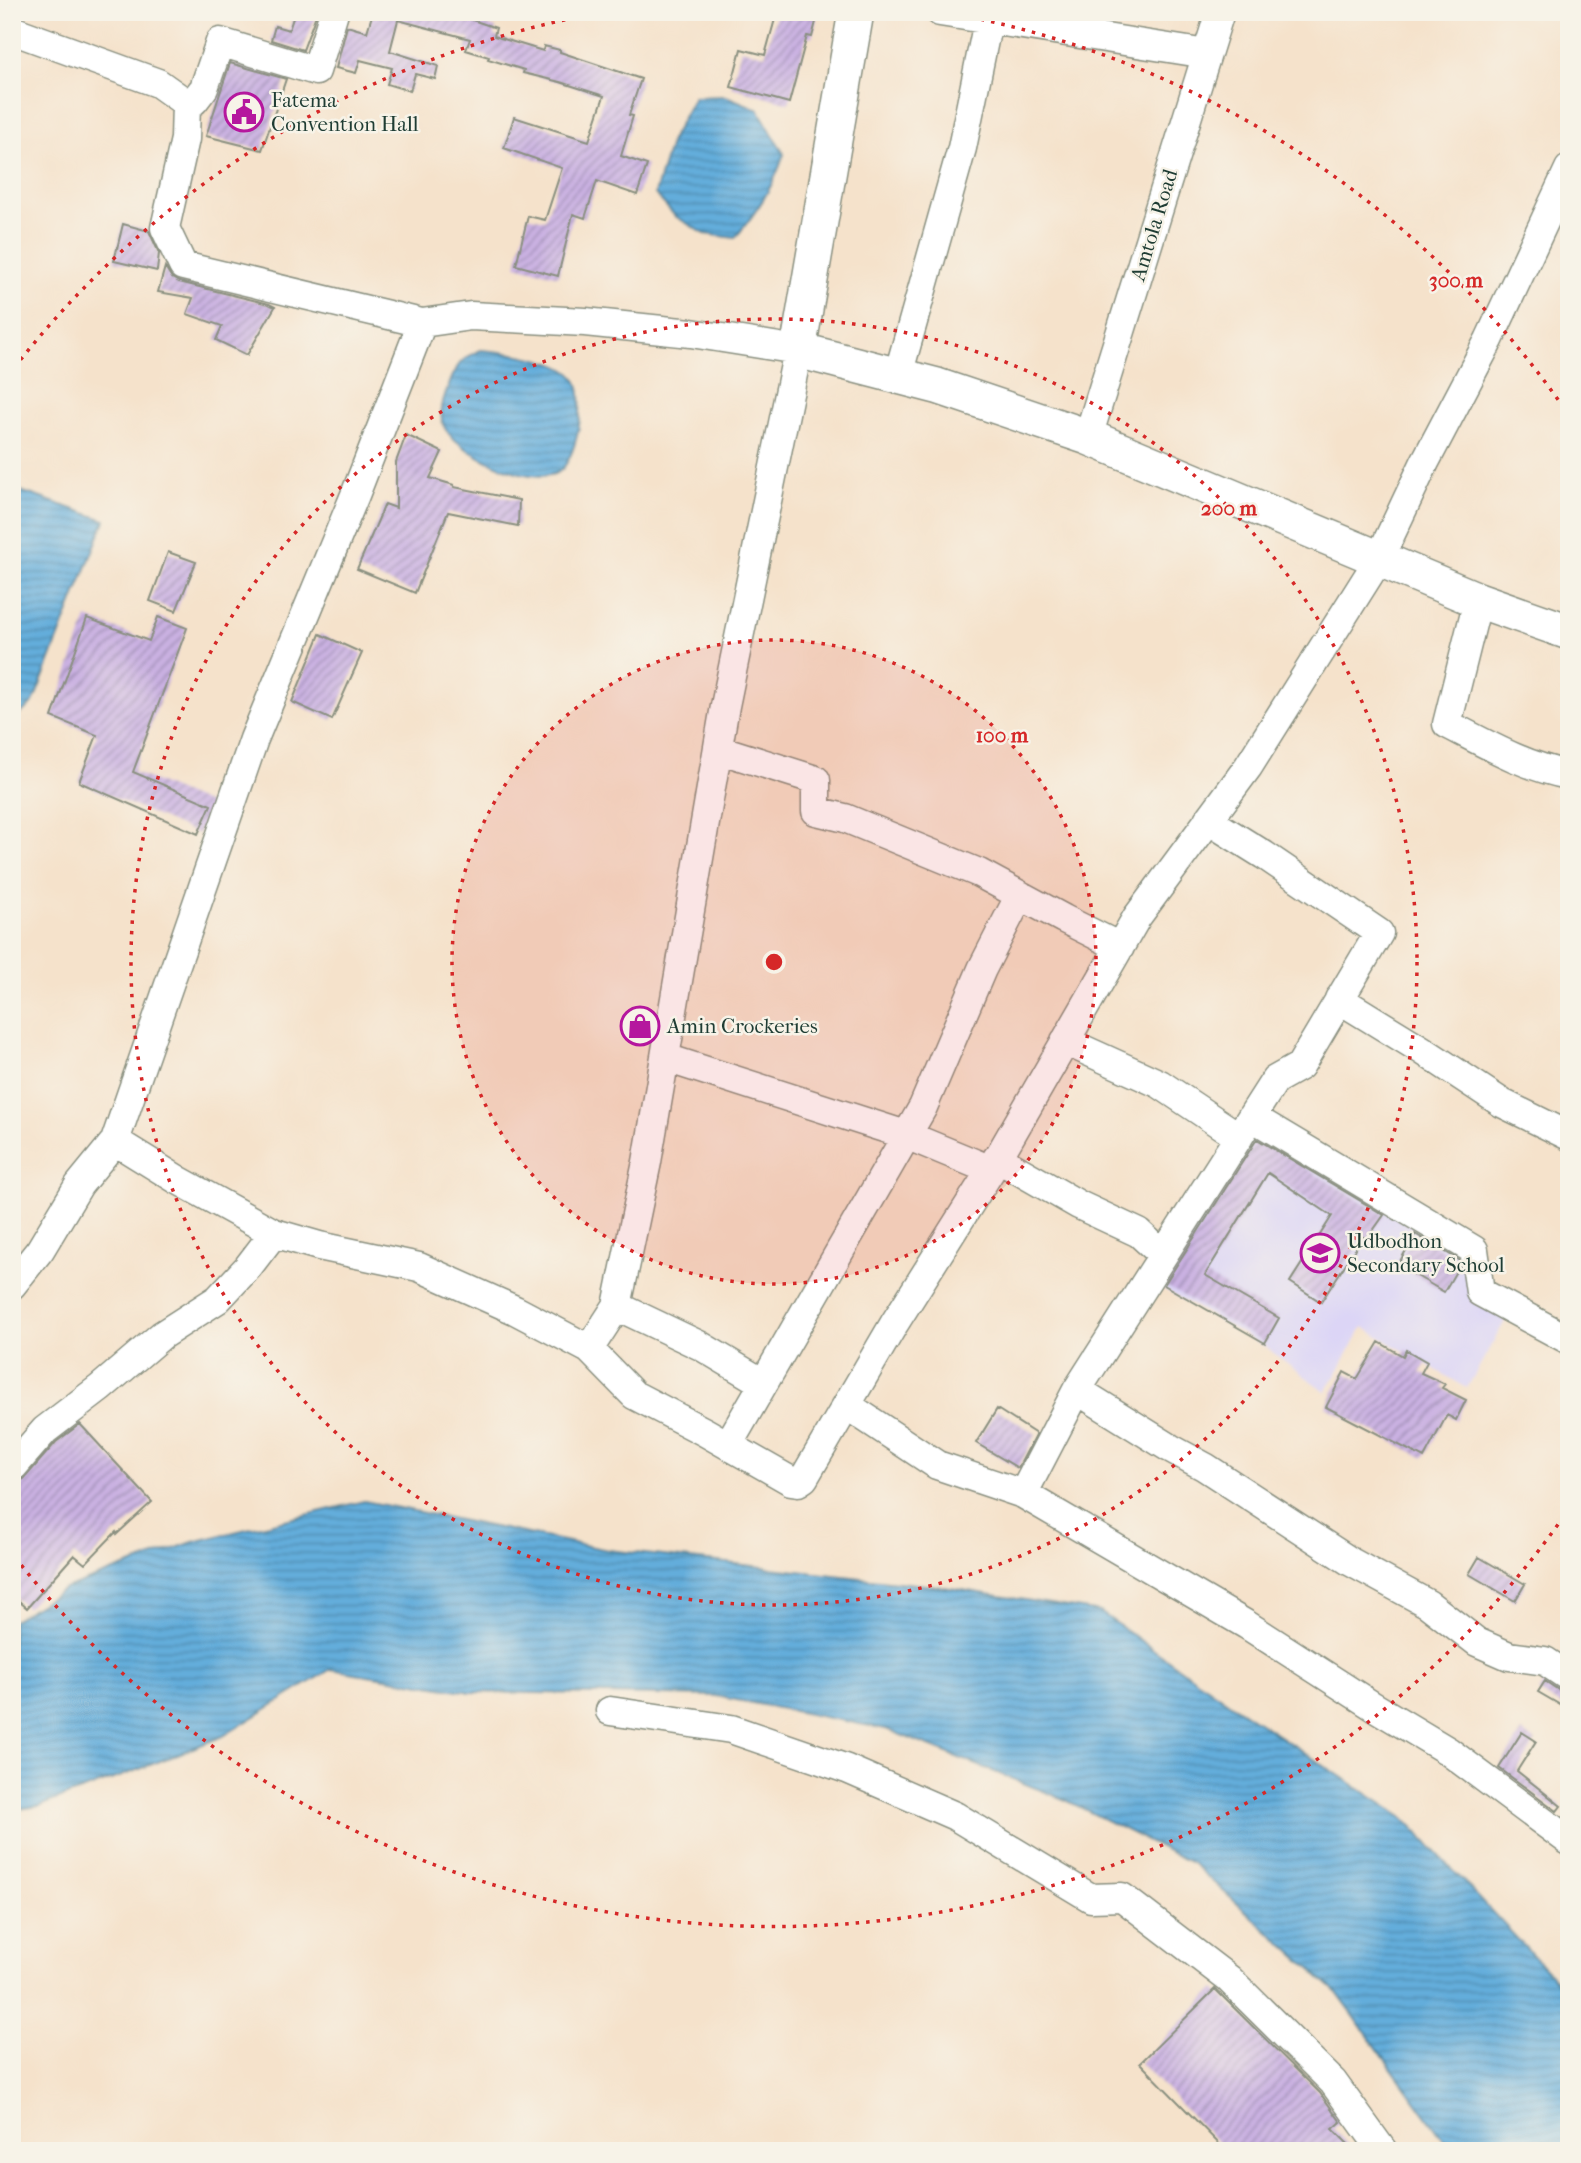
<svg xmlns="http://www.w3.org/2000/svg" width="1581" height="2163" viewBox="0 0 1581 2163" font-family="'IM FELL French Canon',serif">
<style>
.built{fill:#dcd5f6}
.water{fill:url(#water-rules);stroke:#417588;stroke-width:2}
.building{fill:url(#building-hatch)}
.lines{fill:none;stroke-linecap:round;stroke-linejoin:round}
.minor-casing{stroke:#8a9080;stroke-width:31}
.major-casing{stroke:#8a9080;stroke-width:38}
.minor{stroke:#fff;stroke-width:28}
.major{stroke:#fff;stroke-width:35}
.ring{fill:none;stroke:#d62828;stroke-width:3.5;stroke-dasharray:3.5 7}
.labels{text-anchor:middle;stroke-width:5;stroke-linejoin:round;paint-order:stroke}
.poi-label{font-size:21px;fill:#1f3d34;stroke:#f7f3e8;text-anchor:start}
.street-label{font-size:21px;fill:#1f3d34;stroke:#f7f3e8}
.centre{fill:#d62828;stroke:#f7f3e8;stroke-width:3.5}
.ring-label{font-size:21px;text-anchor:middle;font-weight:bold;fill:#d62828;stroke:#f7f3e8;stroke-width:5;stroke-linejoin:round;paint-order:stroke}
</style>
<defs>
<pattern id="water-rules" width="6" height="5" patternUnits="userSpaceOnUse" patternTransform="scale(1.75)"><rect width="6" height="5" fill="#63addb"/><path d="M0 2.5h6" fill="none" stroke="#518eb2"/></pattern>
<pattern id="building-hatch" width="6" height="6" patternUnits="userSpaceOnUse" patternTransform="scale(1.75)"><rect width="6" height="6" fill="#cab1e2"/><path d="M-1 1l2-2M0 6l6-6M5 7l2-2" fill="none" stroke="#a391b8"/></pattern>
</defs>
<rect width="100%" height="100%" fill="#f7f3e8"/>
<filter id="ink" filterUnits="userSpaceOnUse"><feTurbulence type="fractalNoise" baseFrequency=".0143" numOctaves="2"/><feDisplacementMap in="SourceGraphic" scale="14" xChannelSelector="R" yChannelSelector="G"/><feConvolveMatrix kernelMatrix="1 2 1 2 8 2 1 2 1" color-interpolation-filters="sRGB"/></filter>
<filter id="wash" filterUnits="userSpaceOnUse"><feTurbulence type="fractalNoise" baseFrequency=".00686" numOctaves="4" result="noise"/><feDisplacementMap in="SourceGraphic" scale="28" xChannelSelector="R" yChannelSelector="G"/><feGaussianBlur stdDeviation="1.57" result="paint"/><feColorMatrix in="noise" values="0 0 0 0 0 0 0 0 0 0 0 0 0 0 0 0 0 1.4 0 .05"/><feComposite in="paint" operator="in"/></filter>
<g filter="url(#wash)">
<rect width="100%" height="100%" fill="#f5e2cb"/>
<!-- built -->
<path class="built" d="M1252 1117 1474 1250 1480 1292 1512 1309 1467 1388 1363 1327 1326 1392 1267 1348 1148 1280Z"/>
<!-- water -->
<path class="water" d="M726 96 758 109 784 154C773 188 757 211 735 238L705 234 675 216 655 194 671 140 694 97Z
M481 350C503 352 566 359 576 380 582 390 580 406 580 417 579 431 573 456 563 468 542 493 453 452 443 424 439 412 443 399 448 388 456 366 460 359 481 350Z
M12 488 105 520 33 703 20 714 12 715Z
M364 1501 608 1550 943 1587 1100 1612 1232 1705 1405 1819 1569 1994V2151H1452L1337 1993 1192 1863 1066 1800 886 1729 716 1696 471 1692 331 1669 223 1736 127 1774 39 1806 12 1810V1621L65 1589 193 1542Z"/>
<g id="blocks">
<!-- building -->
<path class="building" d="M295 12H317L303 50 271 40 275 26 289 30Z
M373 12 391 14V12H449L496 28 494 36 543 51 544 46 560 50V52L641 79 629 115 633 116 621 156 647 165 637 195 597 181 585 218 573 214 558 276 516 265 528 216 545 220 562 168 504 148 514 117 589 141 604 96 560 82 523 73 524 70 488 59 489 57 466 50 470 39 398 20 390 51 438 66 435 79 415 74 410 91 387 84 392 68 360 60 356 73 336 68 347 26 367 32Z
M777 12H795L817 18 812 37 807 36 789 103 731 87 741 49 765 55Z
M230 63 286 79 262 150 206 136Z
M123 224 149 231 159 253 157 271 114 261Z
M165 267 172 278 179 282 269 304 275 307 247 355 216 340 222 326 187 314 193 298 158 292Z
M406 435 442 452 430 478 454 485V487L519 500 518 526 448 512 415 593 357 569 385 504 396 508V462Z
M168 552 196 562 176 611 150 601Z
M158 617 187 628 133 772 211 805 198 834 79 782 97 735 52 717 87 618 149 641Z
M320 634 362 653 332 720 292 702Z
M1257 1139 1384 1215 1367 1239 1363 1237 1321 1302 1290 1282 1332 1216 1268 1173 1205 1275 1279 1318 1265 1343 1164 1285Z
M1415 1234 1459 1260V1266L1444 1292 1398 1265Z
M1379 1342 1403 1356 1406 1350 1427 1362 1421 1373 1445 1384 1442 1388 1466 1400 1456 1420 1447 1415 1424 1458 1326 1407 1344 1372 1357 1379Z
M997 1409 1036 1434 1018 1468 976 1443Z
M80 1424 152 1502 117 1534 116 1532 85 1564 74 1555 27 1608 12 1595V1484L24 1479 56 1442Z
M1479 1557 1525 1584 1515 1601 1469 1574Z
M1545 1681 1560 1691 1569 1694V1710L1538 1692Z
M1522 1732 1536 1741 1517 1771 1561 1806 1557 1811 1499 1768Z
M1215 1989 1320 2093 1341 2122 1333 2129 1355 2151H1226L1140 2063Z"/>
</g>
</g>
<g filter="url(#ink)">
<use href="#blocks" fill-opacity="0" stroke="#8a9080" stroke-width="2"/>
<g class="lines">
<defs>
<path id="minor" d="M940 12 1207 54
M12 30 158 83 186 103 185 139 165 228 183 266 422 323 471 316 585 322 691 333 798 350 725 706 647 1162 617 1306 589 1349
M186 103 194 101 204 88 220 42 316 71 334 12
M898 375 962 148 988 21
M1088 437 1220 12
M1478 600 1447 724C1486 744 1526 767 1569 775
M718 749 816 780V811L845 818 979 873 1064 919 1120 947
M1339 999 1422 1050 1502 1103 1569 1136
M1065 1041 1160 1084 1239 1137
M666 1058 906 1135 991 1170
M1252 1117 1474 1250 1480 1292 1569 1340
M115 1141 178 1180 274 1233 319 1246 419 1267 515 1310 589 1349 634 1395 705 1432 791 1481 798 1482 804 1478 894 1324 991 1170 1137 917 1248 767 1379 559 1425 462 1489 340 1569 169
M997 1158 1079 1205 1139 1233 1163 1255
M12 1285 40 1250 79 1185 115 1141 254 739 355 495 422 323
M617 1306 701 1346 763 1383
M1077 1390 1170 1448 1205 1467 1351 1562 1428 1604 1477 1642 1509 1656 1545 1661 1569 1677
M848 1406 937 1465 1023 1494 1247 1625 1373 1706 1448 1751 1569 1841
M728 1445 923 1107 982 969 1020 895
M12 1468 45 1430 100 1388 162 1335 218 1299 248 1267 274 1233
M1023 1494 1077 1390 1275 1080 1300 1066 1379 933 1264 855 1208 820
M610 1711 731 1729 847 1769 955 1816 1091 1898 1122 1897 1229 1979 1333 2082 1383 2151"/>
<path id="major" d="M856 12 798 350 937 386 1088 437 1478 600 1569 632"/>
</defs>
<!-- minor casing -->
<use href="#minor" class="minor-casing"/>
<!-- major casing -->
<use href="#major" class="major-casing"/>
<!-- minor -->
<use href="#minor" class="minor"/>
<!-- major -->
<use href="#major" class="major"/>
</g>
</g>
<!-- distance rings -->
<circle cx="774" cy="962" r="322" fill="#d62828" fill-opacity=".12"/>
<g class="ring">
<circle cx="774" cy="962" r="322"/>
<circle cx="774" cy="962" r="643"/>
<path d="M1564 1516A965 965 0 0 1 14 1556M14 368A965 965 0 0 1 598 13M950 13A965 965 0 0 1 1564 408"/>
</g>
<!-- icons -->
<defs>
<symbol id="civic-ring" viewBox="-11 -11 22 22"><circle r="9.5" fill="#f7f3e8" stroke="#b5179e" stroke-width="1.5"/><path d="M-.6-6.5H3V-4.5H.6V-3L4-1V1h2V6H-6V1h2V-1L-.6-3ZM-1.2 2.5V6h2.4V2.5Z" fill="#b5179e"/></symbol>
<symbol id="shop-ring" viewBox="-11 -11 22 22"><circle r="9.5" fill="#f7f3e8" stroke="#b5179e" stroke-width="1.5"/><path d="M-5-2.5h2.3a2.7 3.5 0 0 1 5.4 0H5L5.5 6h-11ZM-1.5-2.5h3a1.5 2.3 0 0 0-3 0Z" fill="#b5179e"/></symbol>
<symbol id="school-ring" viewBox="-11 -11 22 22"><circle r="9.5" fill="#f7f3e8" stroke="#b5179e" stroke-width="1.5"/><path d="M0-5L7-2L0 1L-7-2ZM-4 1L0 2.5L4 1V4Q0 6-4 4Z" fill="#b5179e"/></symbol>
</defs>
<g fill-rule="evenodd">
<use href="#civic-ring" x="222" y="90" width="44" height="44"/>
<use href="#shop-ring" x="618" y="1004" width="44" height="44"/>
<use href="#school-ring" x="1298" y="1231" width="44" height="44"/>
</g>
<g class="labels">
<!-- poi labels -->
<g class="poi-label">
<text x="271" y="107">Fatema<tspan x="271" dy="24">Convention Hall</tspan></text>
<text x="667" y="1033">Amin Crockeries</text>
<text x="1347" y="1248">Udbodhon<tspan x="1347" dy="24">Secondary School</tspan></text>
</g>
<!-- street labels -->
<g class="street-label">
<text transform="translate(1154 225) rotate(-73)" y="7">Amtola Road</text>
</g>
</g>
<circle cx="774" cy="962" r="10" class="centre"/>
<g class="ring-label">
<text x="1456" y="287">300 m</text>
<text x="1229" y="515">200 m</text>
<text x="1002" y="742">100 m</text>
</g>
<!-- margin -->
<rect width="1581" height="2163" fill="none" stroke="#f7f3e8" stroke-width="42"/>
</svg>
